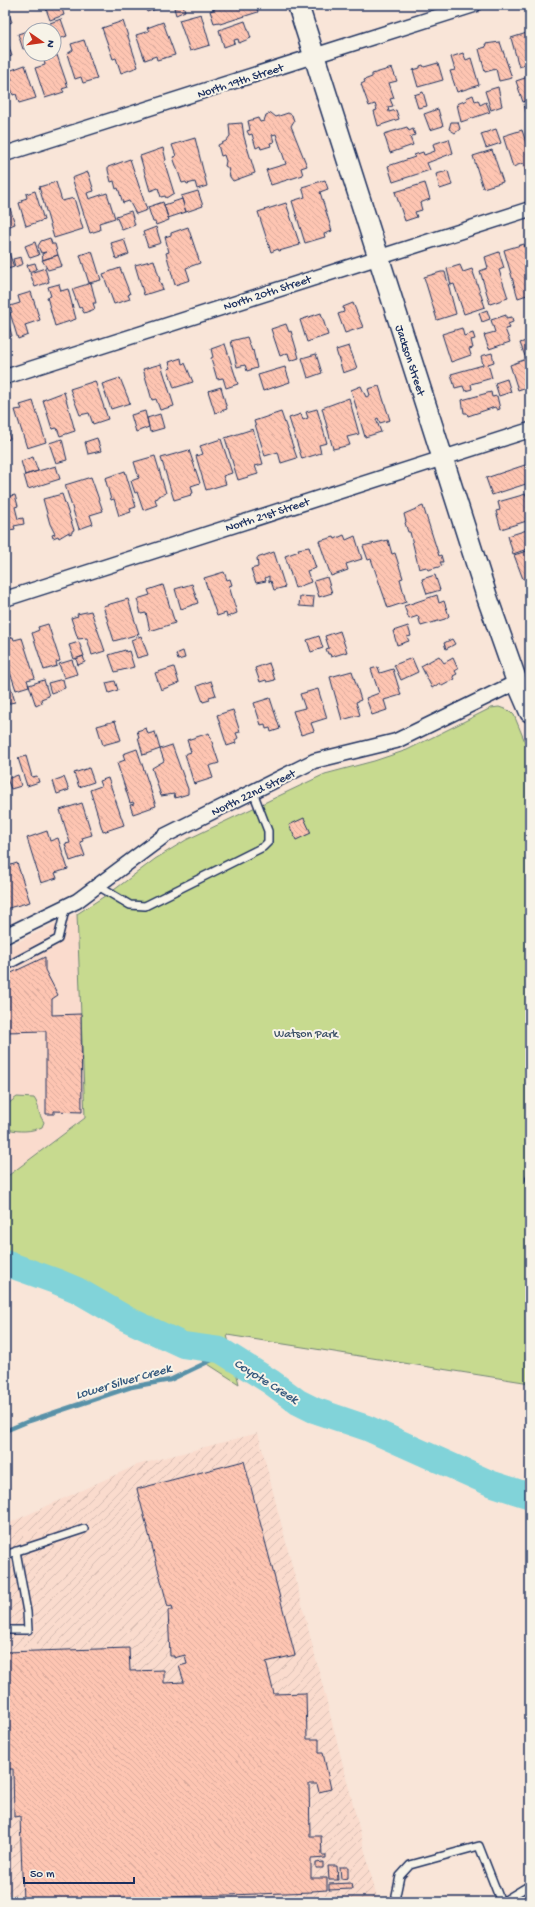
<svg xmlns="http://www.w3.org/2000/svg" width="535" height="1907" viewBox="0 0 535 1907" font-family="'Gochi Hand',sans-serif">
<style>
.built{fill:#fadbcd}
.industrial{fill:url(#industrial-furrows)}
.green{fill:#c7da8f;stroke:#718476}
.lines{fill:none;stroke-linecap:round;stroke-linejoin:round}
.stream{stroke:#5891a8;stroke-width:4.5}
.river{stroke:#81d3d9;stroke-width:26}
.building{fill:url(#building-back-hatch);stroke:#1b2f5e}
.lane-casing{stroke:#1b2f5e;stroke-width:10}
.street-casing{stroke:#1b2f5e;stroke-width:17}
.secondary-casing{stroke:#1b2f5e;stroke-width:23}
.lane{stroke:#f7f3e8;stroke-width:7}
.street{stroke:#f7f3e8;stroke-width:14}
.secondary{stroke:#f7f3e8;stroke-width:20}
.labels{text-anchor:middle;stroke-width:4;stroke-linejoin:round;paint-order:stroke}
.street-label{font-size:12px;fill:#1b2f5e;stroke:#f7f3e8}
.park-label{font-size:12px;fill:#3d5168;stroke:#f7f3e8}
.water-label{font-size:13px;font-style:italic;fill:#34587d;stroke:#f7f3e8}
</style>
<defs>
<pattern id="industrial-furrows" width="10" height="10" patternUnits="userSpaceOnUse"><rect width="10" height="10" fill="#fadbcd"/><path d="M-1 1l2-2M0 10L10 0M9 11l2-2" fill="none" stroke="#d6bcb2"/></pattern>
<pattern id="building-back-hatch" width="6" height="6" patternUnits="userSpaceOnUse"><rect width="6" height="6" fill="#fec5b2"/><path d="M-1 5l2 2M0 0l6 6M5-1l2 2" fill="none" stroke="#d9aa9c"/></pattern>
</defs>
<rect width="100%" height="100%" fill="#f9e5d8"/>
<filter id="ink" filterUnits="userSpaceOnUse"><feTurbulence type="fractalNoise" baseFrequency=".025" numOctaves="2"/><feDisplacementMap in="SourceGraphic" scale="8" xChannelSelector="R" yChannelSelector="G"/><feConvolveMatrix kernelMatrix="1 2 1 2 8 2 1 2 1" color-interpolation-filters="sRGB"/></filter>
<g filter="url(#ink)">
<!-- built -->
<path class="built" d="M77 914 85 1118 5 1178V948Z"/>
<!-- industrial -->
<path class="industrial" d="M258 1433 378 1902H5V1525L137 1465Z"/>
<!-- green -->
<path class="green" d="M499 707 510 711 514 715 530 754V1383L227 1335 239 1384 175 1343 5 1267V1178L85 1118 77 914 114 890 155 859 186 840 325 774 374 761 407 750 491 708Z
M17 1097 34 1098C40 1106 37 1113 44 1122L42 1127C31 1132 19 1132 7 1129L5 1125V1106Z"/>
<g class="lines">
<!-- stream -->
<path class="stream" d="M5 1431 29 1421 131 1387 170 1380 216 1358 220 1350"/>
<!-- river -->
<path class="river" d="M5 1263 58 1282 77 1290 127 1319 183 1345 220 1350 271 1382 298 1402 314 1410 367 1428 490 1483 530 1496"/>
</g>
<!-- building -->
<path class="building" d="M5 5 12 22 5 25Z
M48 5H61L64 15 50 20 45 6Z
M144 5H168L147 12Z
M183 5 185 11 176 15 174 8Z
M214 5H256L258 12 220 24 219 22 214 23 210 11 215 9Z
M201 14 210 45 190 51 179 20Z
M61 19 67 36 56 40 50 23Z
M123 21 138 67 121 73 116 58 113 59 102 28Z
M245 21 251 38 239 43 238 39 234 40 235 43 224 47 219 30Z
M163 22 175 55 157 60 156 56 145 60 136 35 149 31 147 28Z
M30 30V47L23 49 18 34Z
M530 32V67L527 68 526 63 519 67 511 38Z
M84 40 97 79 83 83 81 77 75 79 67 54 73 50 71 44Z
M7 41 12 56 5 58V42Z
M500 42 512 78 499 81 496 69 485 72 479 49 486 47 485 44Z
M463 53 466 60 471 58 479 85 457 92 450 71 455 70 451 57Z
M57 55 68 87 62 89 64 92 45 98 35 68 45 65 44 60Z
M438 63 443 80 418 87 413 70 420 68V66L423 65 424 67Z
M25 65 36 98 19 103 16 94 13 95 9 81 12 80 9 71Z
M392 68 397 81 389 83 394 98 390 99 393 106 388 107 389 112 396 110 399 119 378 126 374 111 377 110 375 104 369 106 361 84 365 82 364 80 372 77V74Z
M528 77 530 83V100L523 102 516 81Z
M498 87 502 106 491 110 485 91Z
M423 92 427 106 418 108 414 95Z
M473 95 475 101 478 100 480 105 486 102 490 112 461 122 457 104 467 100 466 98Z
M530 103V114L527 115 524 104Z
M438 109 443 126 430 130 424 114Z
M271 113 276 117 288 113 292 115 294 121 291 126 307 166 301 168 303 175 271 185 266 170 286 164 276 134 272 135 274 142 270 143 271 146 261 149 260 146 256 148 252 134 249 135 247 131 250 130 248 121 258 118 260 122 264 121 266 115Z
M451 122H458L460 129 455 133 449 129Z
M242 123 244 137 255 173 233 181 230 177 228 168 225 166 226 161 224 155 221 156 218 145 226 141 230 136 229 124Z
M407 127 409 131 413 129 415 135 410 137 413 145 390 153 384 134Z
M496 129 501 143 486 148 481 134Z
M522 130 530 155V174L527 175 523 163 513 167 503 136Z
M195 138 207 186 197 189 195 182 187 184 186 182 182 183 173 157 176 156 172 145Z
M449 139 453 153 427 163 430 170 393 182 388 166 415 157 414 155 423 152 424 155 435 151 433 144Z
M163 148 166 160 164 161 174 193 166 198 165 196 161 197 158 188 150 191 140 156Z
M492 150 503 182 483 188 473 156Z
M130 159 147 210 136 214 129 201 123 203 118 188 116 189 114 181 111 182 108 170V167Z
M448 171 452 185 440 189 436 174Z
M88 172 94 191 87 193 89 199 107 193 115 218 99 223 100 230 90 233 72 178Z
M325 180 328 189 320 192 332 231 324 234 325 237 305 243 292 201 305 197 302 187Z
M56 182 62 201 74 198 83 229 54 238 39 187Z
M425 183 430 199 420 203 422 210 415 212 417 217 405 221 395 192Z
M35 191 44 220 26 226 19 203 22 202 21 200 27 198 26 194Z
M198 191 203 206 186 212 181 196Z
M7 199 15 224 5 228V200Z
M182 199 186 212 168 218 164 205Z
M163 202 169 220 156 225 155 222H153L148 207Z
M286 203 300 245 279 251 278 249 271 252 258 212Z
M131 211 135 225 122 230 116 216Z
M156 227 161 243 148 247 143 232Z
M188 227 200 263 186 268 190 280 175 285 166 253 169 252 165 237 171 235V233Z
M50 238 52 244H55L58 255 43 260 42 254 46 252 41 253 38 246 41 241Z
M124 239 129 254 116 259 111 243Z
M35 242 39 255 30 258 25 246Z
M524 244 530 265V294L518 298 504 250Z
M92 251 101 280 89 283 80 255Z
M499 252 504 268 499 270 508 298 490 304 480 271 488 268 485 257Z
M9 253 14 267 5 270V254Z
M58 255 62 266 48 270 42 260Z
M21 257 23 264 15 267 13 259Z
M154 260 160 280H159L163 289 144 295 135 265Z
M35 263 37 269 29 272 27 265Z
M460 265 463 272 472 269 485 307 464 314 454 284 451 285 447 269Z
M45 268 49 282 35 287 30 273Z
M120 268 130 294 128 295 130 299 114 304 103 274Z
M441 272H445L456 314 437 320 424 277Z
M91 283 96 303H93L95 309 84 313 81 307 79 308 72 289Z
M59 284 61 291 68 289 76 319 55 326 47 297 51 296 48 287Z
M31 292 40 320 25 325 28 335 18 339 10 313 12 312 10 306 20 303 18 296Z
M353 303 363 327 345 333 338 314 344 312 343 307Z
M487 310 490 319 482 322 479 313Z
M321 313 328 335 307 342 300 320Z
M506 315V318L512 317 513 322 508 324 510 328 505 329 510 342 489 349 484 335 495 332 491 320Z
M5 320 7 326 9 325 12 336 5 339Z
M286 324 289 332 291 331 299 358 290 361 288 353 280 356 271 329Z
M462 328 464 336 473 333 475 339 471 340 473 348 469 349 471 355 451 362 442 334Z
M247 337 252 351 253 350 257 368 247 371 245 365 237 367 231 341Z
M529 340 530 355 525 356 520 343Z
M225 344 238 384 226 388 223 378 217 379 211 358 213 357 211 349Z
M349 346 357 368 343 373 336 350Z
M492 353 494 362 488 364 492 378 471 384 472 389 465 391 463 386 455 388 451 374 483 365 481 356Z
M316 354 322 373 308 378 302 358Z
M181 358 182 364 185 363 193 382 174 388 168 369 171 368 169 362Z
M529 358 530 386 518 390 510 365Z
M161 364 174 406 160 410 156 399 152 400 143 369Z
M285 367 290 382 263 391 258 375Z
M120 378 130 403 111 409 102 384Z
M507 379 511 392 499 396 495 383Z
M95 381 108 419 93 424 89 413 80 415 70 389Z
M361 386 366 397 370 395 368 389 379 386 390 420 380 423 378 418 376 419 381 432 365 437 351 390Z
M221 387 227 409 215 413 208 391Z
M64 392 75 431 60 436 57 428 52 429 43 400Z
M491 392 492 397 497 396 500 409 497 410 495 407 468 416 467 413H464L462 400Z
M349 398 359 434 347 437 350 445 333 449 322 408Z
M33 401 46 442 27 448 15 410 22 409 20 405Z
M317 409 327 443 319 445 321 453 302 459 289 418 301 414 303 420 308 418 306 412Z
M145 411 149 427 136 432 131 415Z
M281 412 297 458 281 463 278 452 265 456 254 421Z
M160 414 164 428 150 432 147 418Z
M5 422 10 439 5 440Z
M253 429 263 464 255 466 258 474 238 480 225 438Z
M97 438 101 451 88 454 85 442Z
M62 439 67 460 56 463 49 443Z
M221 439 232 473 223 476 226 484 206 490 196 456 203 454 200 446Z
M189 450 200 483 191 486 193 493 190 494 191 495 174 500 161 458Z
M155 456 166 493 158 496V498L155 499 157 505 143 510 137 492 135 493 131 481 139 478 134 462Z
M33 457 38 471 25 475 21 461Z
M525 465 526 466 528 465 530 470V487L529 483 492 495 486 478Z
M56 466 60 479 28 489 24 475Z
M125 471 136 507 130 509 131 512 119 516 114 499 111 500 105 478Z
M91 477 103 511 90 515 93 524 79 529 65 485Z
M62 494 74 530 72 531V533L69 534V532L59 538 58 536 53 538 52 535 55 534 50 524 43 499Z
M526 494 530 504V520L501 529 496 511 500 510 498 502Z
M15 495 18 506 15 507 18 519 23 518 24 524 14 526 15 529 10 530 9 528 5 529V508L9 507 6 497Z
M423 506 439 556 441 555 443 562H440L442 566 428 570 426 567 419 569 410 532H408L405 523 406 522 404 514Z
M530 529V548L513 554 508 536Z
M344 535 346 540 355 536 362 559 346 564 348 570 331 576 319 541 334 537 335 539Z
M388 540 392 554 395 553 403 578 400 579 406 602 388 608 371 559 368 560 363 546Z
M309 547 316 568 307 571 311 582 295 588 285 556 299 551 298 549Z
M530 550V577L523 579 514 555Z
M274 552 285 587 274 590 271 581 269 582V576L265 578 266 581 256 583 251 569 258 567 257 558Z
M224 572 227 580 230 579 232 585 229 586 237 613 227 617 226 613 217 616 204 578Z
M435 575 440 590 427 594 422 579Z
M327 577 332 593 319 597 314 581Z
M192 584 198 603 181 609 175 589Z
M163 585 175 623 150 631 146 613 141 614 137 599 150 595 148 590Z
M437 595 439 603 444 601 449 616 445 619 421 626 418 616 409 619 404 606Z
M300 596 314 597 313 607 299 606Z
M128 599 139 634 114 641 103 606Z
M91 611 105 651 92 655 87 638 78 639 71 618 78 616 77 614Z
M48 624 60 661 56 662 57 666 44 670 32 633 39 630 38 627Z
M408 626 411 636 407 637 409 641 397 645 393 631Z
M340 631 347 652 331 657 330 654H328L326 649 329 648 325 636Z
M141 636 148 655 137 658 131 640Z
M319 636 323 648 311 652 307 640Z
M13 637 14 640 22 638 35 678 27 680 29 686 16 690 7 663H9L5 649V643L9 642 8 638Z
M452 639 455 644 446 649 444 643Z
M79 642 84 656 74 659 69 645Z
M125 650 126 652 129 651 134 667 115 672 109 655Z
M183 651 185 658 178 660 176 654Z
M83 656 85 662 78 665 76 659Z
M439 656 444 663 453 658 458 669 455 671 457 674 453 676 455 679 442 686 440 683 432 688 421 666Z
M412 658 418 672 401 680 394 665Z
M72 660 77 674 64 678 59 664Z
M269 663 275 680 267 682 266 680 260 682 255 668Z
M174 667 179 683 161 690 155 673Z
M378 667 380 673 393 669 401 695 384 700 387 710 372 715 366 698 379 693 371 669Z
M352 671 361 700 356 702 360 715 342 720 330 677Z
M5 677H8L15 702 5 704Z
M63 679 65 688 51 693 48 683Z
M44 680 49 696 41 699 42 703 36 706 29 685Z
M115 681 118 690 109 693 106 683Z
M211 681 216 695 209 697 210 700 203 702 197 686Z
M318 689 327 718 311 723 314 731 301 735 293 711 305 708 300 694Z
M270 698 280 729 271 732 270 728 266 729 265 724 261 725 254 703Z
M233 710 240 732 236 733 238 738 235 740 236 743 227 746 217 715Z
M115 721 121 740 103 745 97 726Z
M146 728 148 734 155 732 160 749 143 755 138 737H139L137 731Z
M209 733 219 763 209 766 213 778 194 784 185 754 191 752 187 740Z
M172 745 188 789V794L175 798 174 794 161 796 152 768 164 761 160 749Z
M137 749 156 806 133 814 130 805 134 804 133 802 130 803 117 763 125 760 123 754Z
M26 756 32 777 37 776 39 782 27 786 18 758Z
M89 768 94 782 79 787 74 773Z
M18 775 21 786 11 789 7 779Z
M64 777 69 790 57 794 53 781Z
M108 778 124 825 103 832 90 790 101 786 99 781Z
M82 803 92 835 82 838 83 841 80 842 85 856 70 861 65 844 70 843 60 810Z
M304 818 311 833 296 840 289 825Z
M47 831 50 841 58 838 68 869 55 873 57 878 41 883 27 838Z
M17 863 30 902 5 909V867Z
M45 957V970L58 995 52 999V1015L81 1014 82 1112 54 1111V1114H46V1031L5 1032V976Z
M244 1461 295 1655 266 1662 274 1694 306 1693 307 1739H319V1753H323L331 1789 319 1792 317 1784H309L310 1836H321L322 1855H326V1858L311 1859V1878H327V1890L312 1891V1892L147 1898V1902H138V1898L23 1902 20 1816 14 1817 13 1769H5V1652L129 1648 130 1671 164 1670V1683L184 1682 179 1666 187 1664 185 1655 174 1658V1656H170L168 1610H173L172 1606 168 1607 137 1489Z
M323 1862V1868H316V1863Z
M328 1866H337L338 1880H329Z
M340 1867H348V1878L341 1879Z
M351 1883 352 1889 329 1890V1884Z"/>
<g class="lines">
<defs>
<path id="lane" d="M98 886 130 905 145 906 263 847 268 842V831L253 792
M5 967 58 939 66 906
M530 1178V1179
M5 1555 84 1529
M5 1630H28L27 1612 16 1551
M396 1902V1895L400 1876 410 1865 479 1846 501 1902
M502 1902 530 1885"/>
<path id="street" d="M5 154 474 5
M5 377 530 209
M5 599 530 430
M5 936 77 901 164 836 314 761 396 741 517 682"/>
<path id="secondary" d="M298 5 487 597 517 682 530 712"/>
</defs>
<!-- lane casing -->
<use href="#lane" class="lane-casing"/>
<!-- street casing -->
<use href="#street" class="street-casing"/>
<!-- secondary casing -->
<use href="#secondary" class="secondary-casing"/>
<!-- lane -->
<use href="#lane" class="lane"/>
<!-- street -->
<use href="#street" class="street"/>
<!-- secondary -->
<use href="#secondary" class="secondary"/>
</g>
</g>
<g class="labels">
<!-- street labels -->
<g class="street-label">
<text transform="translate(240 80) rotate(-18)" y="4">North 19th Street</text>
<text transform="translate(267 292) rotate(-18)" y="4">North 20th Street</text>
<text transform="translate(411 360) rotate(72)" y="4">Jackson Street</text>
<text transform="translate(267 514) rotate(-18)" y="4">North 21st Street</text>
<text transform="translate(253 792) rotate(-26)" y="4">North 22nd Street</text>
</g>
<!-- park labels -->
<g class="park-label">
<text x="306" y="1037">Watson Park</text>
</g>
<!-- water labels -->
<g class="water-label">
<text transform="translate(123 1380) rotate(-16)" y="5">Lower Silver Creek</text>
<text transform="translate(267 1380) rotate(32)" y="5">Coyote Creek</text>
</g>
</g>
<!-- margin -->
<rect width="535" height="1907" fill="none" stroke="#f7f3e8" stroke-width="20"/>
<rect x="10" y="10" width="515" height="1887" fill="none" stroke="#1b2f5e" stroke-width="1.5" filter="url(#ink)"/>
<!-- north arrow -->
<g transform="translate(42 42) rotate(103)"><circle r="19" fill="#f7f3e8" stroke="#9fa5b1"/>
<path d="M0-3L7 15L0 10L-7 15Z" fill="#c8321e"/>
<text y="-6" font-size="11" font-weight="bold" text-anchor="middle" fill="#1b2f5e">N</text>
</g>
<!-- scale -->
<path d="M24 1877v6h110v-6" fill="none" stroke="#1b2f5e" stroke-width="2"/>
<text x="30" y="1877" font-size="12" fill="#1b2f5e" stroke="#f7f3e8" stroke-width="3" paint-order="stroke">50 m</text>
</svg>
